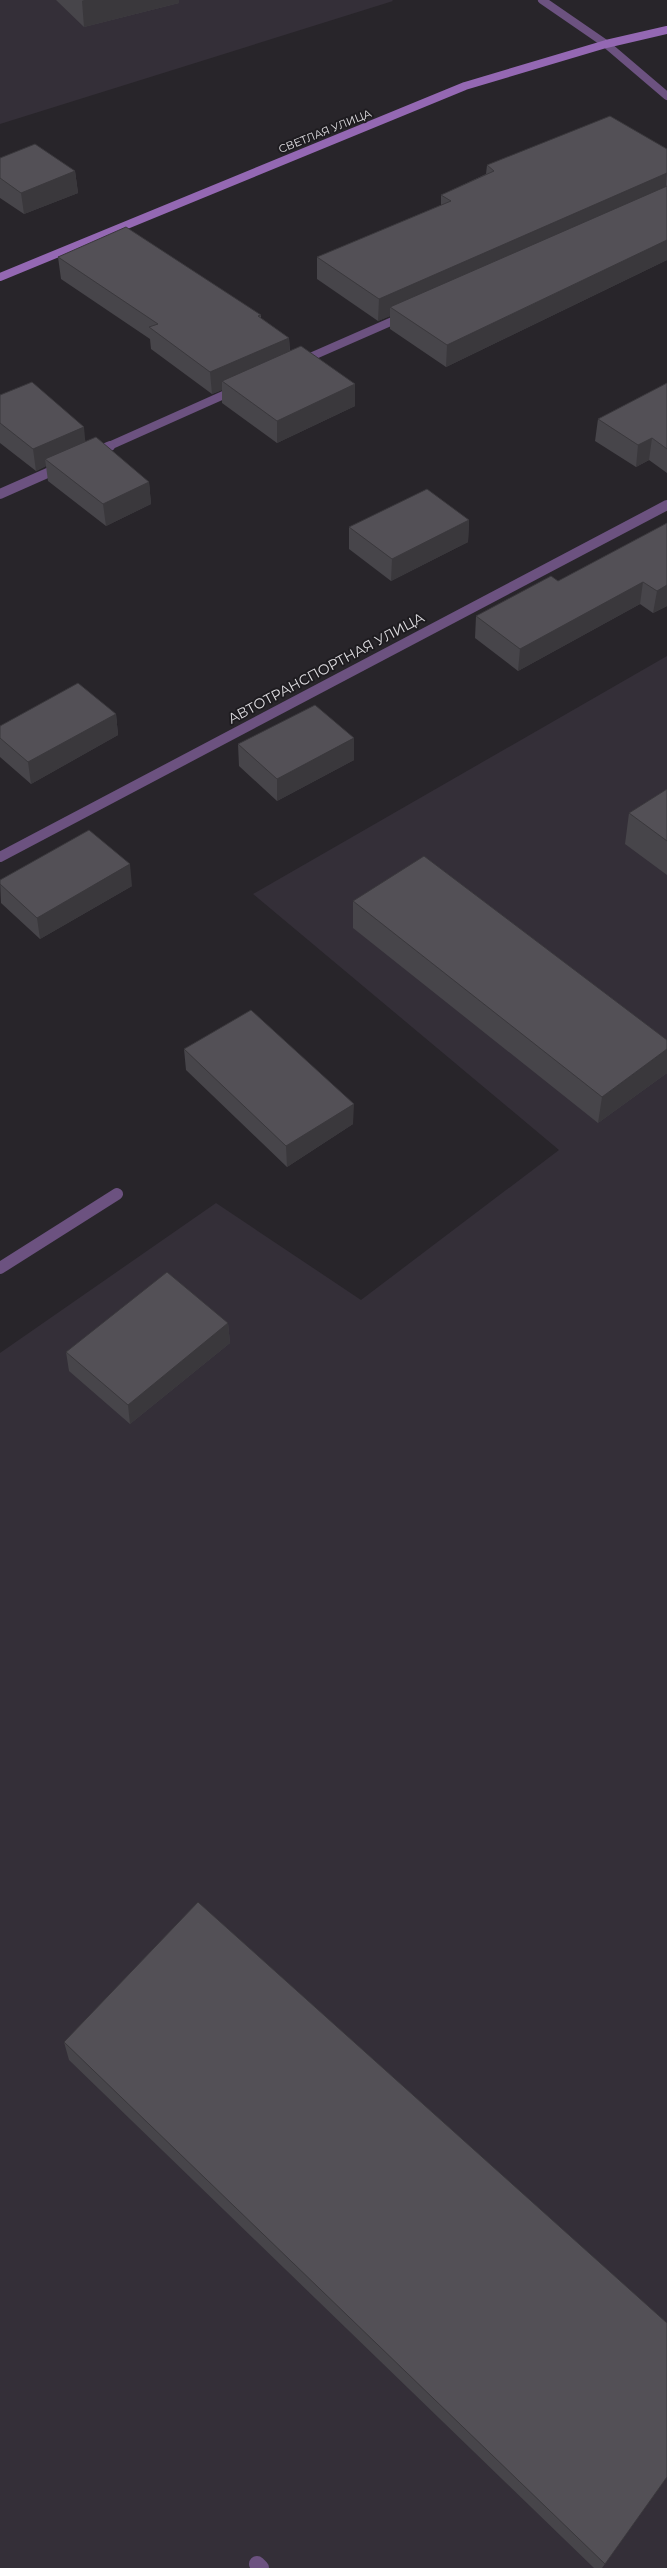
<svg xmlns="http://www.w3.org/2000/svg" width="667" height="2568" viewBox="0 0 667 2568" font-family="Montserrat,sans-serif">
<style>
.built{fill:#342f38}
.lines{fill:none;stroke-linecap:round;stroke-linejoin:round}
.lane{stroke:#6c5280;stroke-width:16}
.street-far2{stroke:#6c5280;stroke-width:8}
.street-far1{stroke:#6c5280;stroke-width:10}
.street{stroke:#6c5280;stroke-width:12}
.secondary{stroke:#9468b3;stroke-width:8}
.wall{fill:#47454a}
.shaded-wall{fill:#3a383c}
.building{fill:#535056;stroke:#3a383c}
.labels{text-anchor:middle;stroke-width:4;stroke-linejoin:round;paint-order:stroke}
.far-street-label{font-size:11px;fill:#e0dee2;stroke:#1e1c20}
.street-label{font-size:14px;fill:#e0dee2;stroke:#1e1c20}
</style>
<rect width="100%" height="100%" fill="#28252a"/>
<!-- built -->
<path class="built" d="M0 0H392L393 1 0 124Z
M667 656V2568H0V1353L216 1203 361 1300 559 1150 253 894Z"/>
<g class="lines">
<!-- lane -->
<path class="lane" d="M257 2564 261 2568"/>
<!-- street-far2 -->
<path class="street-far2" d="M542 0 606 44 667 96
M299 362 404 316
M107 447 237 389"/>
<!-- street-far1 -->
<path class="street-far1" d="M93 453 110 446
M0 494 61 467
M0 857 667 505"/>
<!-- street -->
<path class="street" d="M0 1268 117 1194"/>
<!-- secondary -->
<path class="secondary" d="M0 277 465 86 606 44 667 30"/>
</g>
<!-- wall -->
<path class="wall" d="M56 0H179V3L84 27Z
M667 149V260L446 367 390 329V316L378 321 317 279V257L441 205V195L486 174 487 165Z
M0 158 75 171 78 193 24 214 0 198Z
M58 257 261 315V318L289 338 290 351 355 384V406L277 443 222 403V390L212 394 151 349 150 339 61 279Z
M667 383V473L649 460 636 467 595 441 598 419Z
M0 395 86 441 149 482 151 504 106 526 48 481 46 466 36 471 0 443Z
M469 520 468 542 391 581 349 549V527Z
M667 523V606L653 613 640 604 518 671 475 638 476 616 558 581Z
M116 714 118 735 31 784 0 757V726Z
M238 744 354 760 277 801 239 766Z
M667 789V875L625 844 629 813Z
M0 880 132 886 40 939 1 903Z
M353 901 667 1040V1073L598 1123 353 928Z
M184 1049 353 1124 287 1167 186 1070Z
M228 1323 230 1343 130 1424 69 1371 66 1352Z
M64 2042 667 2477 602 2568H594L69 2060Z"/>
<!-- shaded-wall -->
<path class="shaded-wall" d="M84 0H179V3L84 27 82 1Z
M75 171 78 193 24 214 21 193Z
M667 173 665 195 390 307V316L378 321 379 299Z
M667 240V260L446 367 447 345Z
M289 338 290 360 222 381V390L212 394 210 372Z
M355 384V406L277 443V421Z
M84 427 86 449 45 459 46 466 36 471 33 449Z
M652 438 649 460 636 467 638 445Z
M149 482 151 504 106 526 103 504Z
M469 520 468 542 391 581 392 559Z
M643 582 640 604 518 671 520 649Z
M667 585V606L653 613 657 591Z
M116 714 118 735 31 784 28 762Z
M354 738V760L277 801V779Z
M130 864 132 886 40 939 37 918Z
M667 1049V1073L598 1123 602 1097Z
M354 1104 353 1124 287 1167 286 1146Z
M228 1323 230 1343 130 1424 128 1405Z"/>
<!-- building -->
<path class="building" d="M610 116 667 149V173L379 299 317 257 451 201 441 195 494 171 487 165Z
M35 144 75 171 21 193 0 178V158Z
M667 186V240L447 345 390 307Z
M126 227 261 315 258 316 289 338 210 372 149 327 158 324 58 257Z
M301 346 355 384 277 421 222 381Z
M32 382 84 427 33 449 0 423V395Z
M667 383V449L652 438 638 445 598 419Z
M96 437 149 482 103 504 45 459Z
M427 489 469 520 392 559 349 527Z
M667 523V585L657 591 643 582 520 649 476 616 551 576 558 581Z
M78 683 116 714 28 762 0 738V726Z
M315 705 354 738 277 779 238 744Z
M667 789V841L629 813Z
M89 830 130 864 37 918 0 884V880Z
M424 856 667 1040V1049L602 1097 353 901Z
M251 1010 354 1104 286 1146 184 1049Z
M167 1272 228 1323 128 1405 66 1352Z
M198 1902 667 2323V2477L605 2564 64 2042Z"/>
<g class="labels">
<!-- far-street labels -->
<g class="far-street-label">
<text transform="translate(325 131) rotate(-22)" y="4">СВЕТЛАЯ УЛИЦА</text>
</g>
<!-- street labels -->
<g class="street-label">
<text transform="translate(326 668) rotate(-28)" y="5">АВТОТРАНСПОРТНАЯ УЛИЦА</text>
</g>
</g>
</svg>
